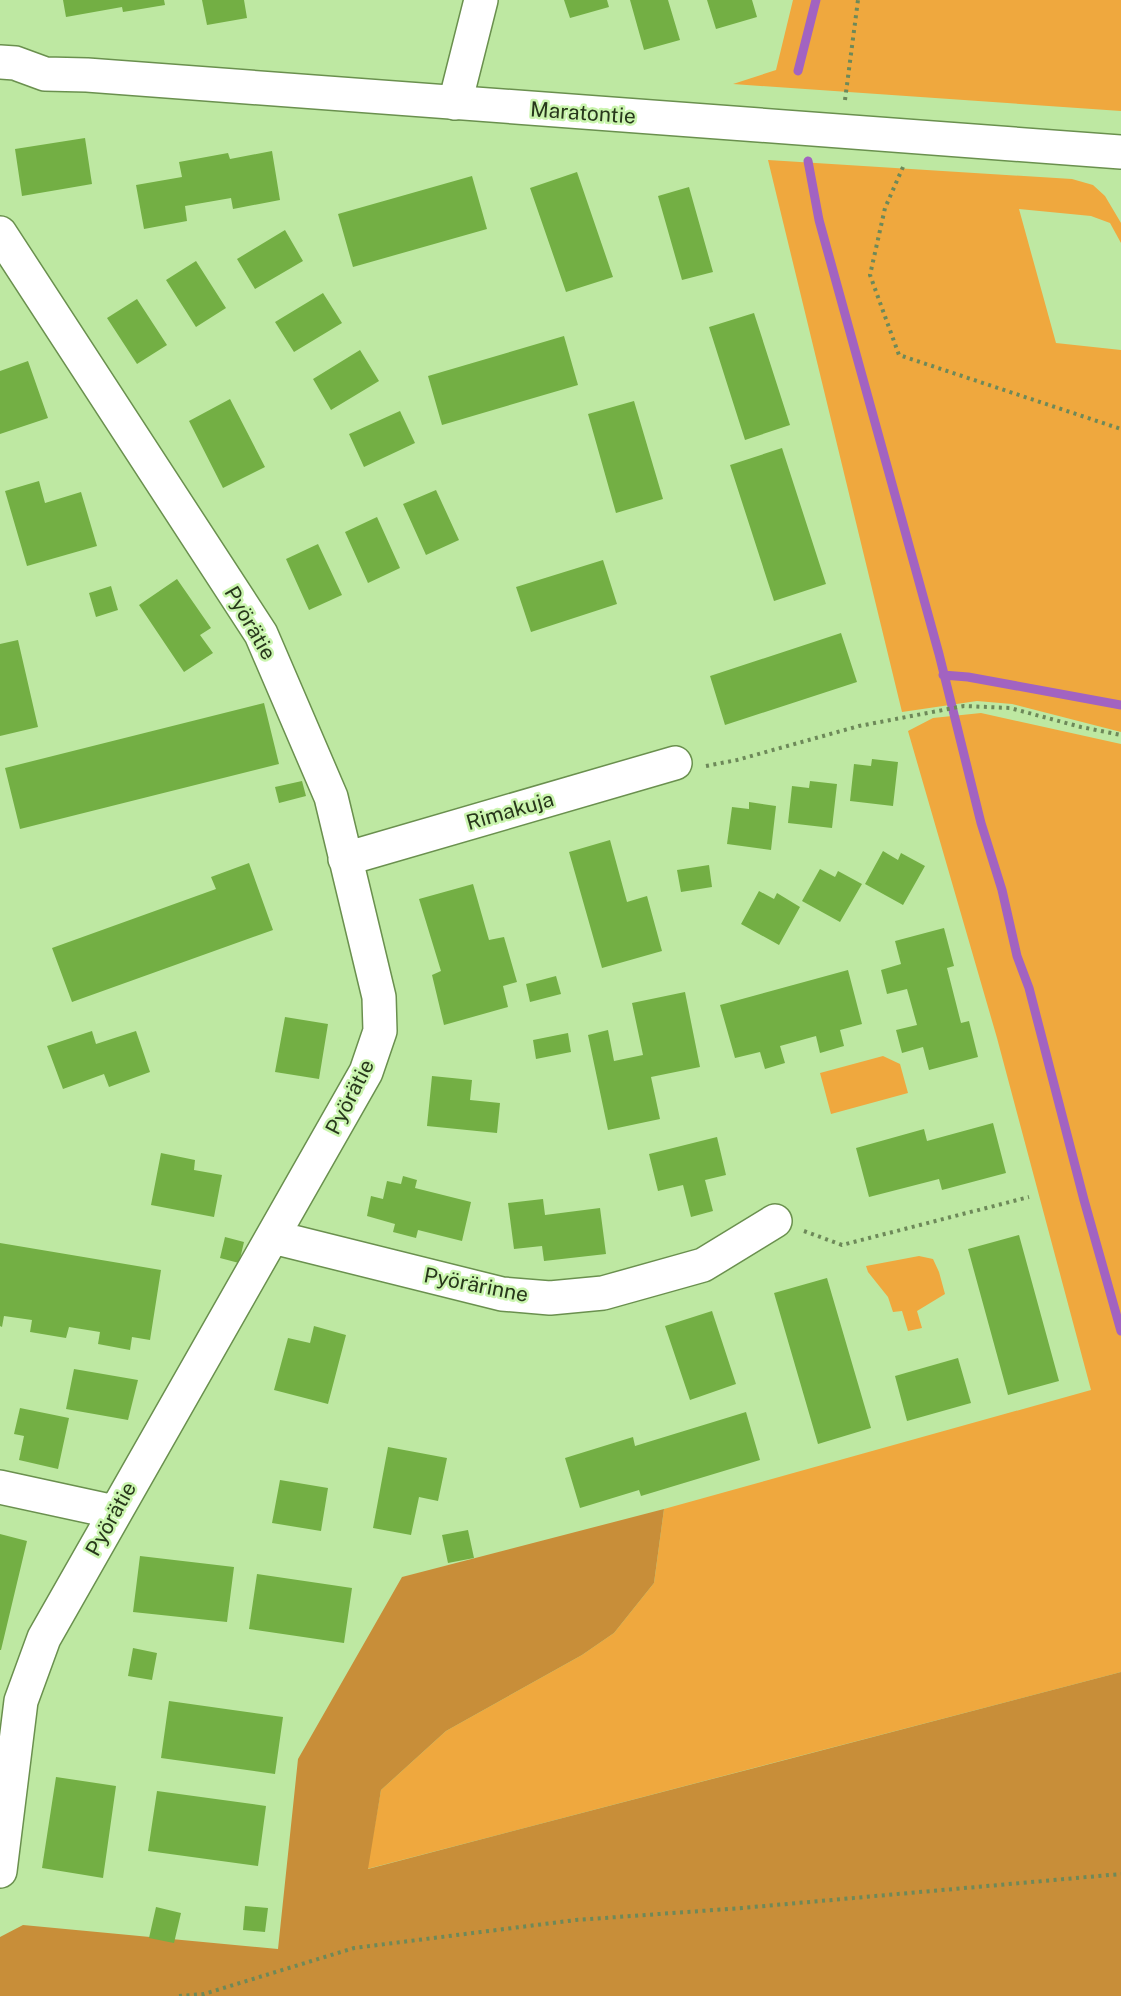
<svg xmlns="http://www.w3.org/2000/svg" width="1121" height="1996" viewBox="0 0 1121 1996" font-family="'Public Sans',sans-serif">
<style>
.green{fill:#efa83e}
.forest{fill:#c88e39}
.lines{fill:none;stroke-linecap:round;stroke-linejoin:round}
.stream{stroke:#a263c1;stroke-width:9}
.building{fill:#73af44}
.street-casing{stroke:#6a904e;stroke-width:36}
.secondary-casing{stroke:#6a904e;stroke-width:36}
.path{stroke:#6d8959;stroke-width:4;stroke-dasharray:3 4.5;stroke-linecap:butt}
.street{stroke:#fff;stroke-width:33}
.secondary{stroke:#fff;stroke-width:33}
.labels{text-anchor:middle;stroke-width:5;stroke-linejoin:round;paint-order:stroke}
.street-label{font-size:21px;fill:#27371b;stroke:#cbf5af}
</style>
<rect width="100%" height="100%" fill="#bee8a2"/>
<!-- green -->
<path class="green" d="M793 0H1121V111L733 84 776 70Z
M768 160 1072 179 1093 185 1105 196 1121 223V243L1110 223 1091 216 1019 209 1056 343 1121 350V732L1012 704 977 701 902 712Z
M981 713 1121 744V1672L367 1869 381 1790 446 1731 582 1655 614 1633 654 1583 664 1509 1091 1390 997 1038 908 731 933 718Z
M883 1056 900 1064 908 1093 831 1114 820 1073Z
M919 1256 933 1259 939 1272 945 1294 917 1311 922 1328 908 1331 902 1311 893 1312 888 1297 868 1272 866 1266Z"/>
<!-- forest -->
<path class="forest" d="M664 1509 654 1583 614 1633 582 1655 446 1731 381 1790 368 1869 1121 1672V1996H0V1937L23 1925 278 1949 298 1759 402 1577Z"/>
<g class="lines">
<!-- stream -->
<path class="stream" d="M798 71 816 0
M808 161 819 220 939 654 981 823 1002 890 1017 956 1029 988 1084 1200 1121 1331
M943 675 968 677 1121 705"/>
</g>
<!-- building -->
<path class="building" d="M63 0H164L165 5 123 12 122 7 66 17Z
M202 0H244L247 18 207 25Z
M564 0H607L609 7 570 18Z
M630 0H668L680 40 644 50Z
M707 0H752L757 17 716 29Z
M85 138 92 184 22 196 15 149Z
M272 151 280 200 233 209 231 198 185 206 187 221 144 229 136 185 182 177 179 162 228 153 230 159Z
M577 172 613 277 566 292 530 188Z
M472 176 487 229 353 267 338 214Z
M689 187 713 272 682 280 658 196Z
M285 230 303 261 255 289 237 259Z
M196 261 226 308 196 327 166 280Z
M323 293 342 323 294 352 275 322Z
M137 299 167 345 137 364 107 318Z
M754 313 790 425 745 440 709 327Z
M564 336 578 385 442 425 428 376Z
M360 350 379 381 331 410 313 379Z
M28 361 48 418 0 434V371Z
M230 399 265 467 223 488 189 421Z
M634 401 663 499 616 513 588 414Z
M400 411 415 443 364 467 349 434Z
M782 448 826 584 774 601 730 465Z
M39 481 45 503 81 492 97 546 27 566 5 491Z
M436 490 459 540 426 555 403 504Z
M377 517 400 568 368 583 345 532Z
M318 544 342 595 309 610 286 559Z
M603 560 617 604 531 632 516 587Z
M177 579 211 628 200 635 213 653 184 672 139 605Z
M111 586 118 610 96 617 89 593Z
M841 633 857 682 725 725 710 676Z
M18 640 38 727 0 736V644Z
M264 703 279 764 20 829 5 768Z
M872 759 898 762 893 806 850 801 854 764 871 766Z
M302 781 306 796 279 803 275 787Z
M810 781 837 784 832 828 788 823 792 786 809 788Z
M749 802 776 806 771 850 727 844 732 807 749 809Z
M610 840 627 902 647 896 662 951 602 968 569 852Z
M883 851 898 860 901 853 925 866 903 905 865 884Z
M249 863 273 930 72 1002 52 948 216 889 211 877Z
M709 865 712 887 681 892 677 870Z
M820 869 835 877 838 871 862 884 840 922 802 901Z
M473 884 489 940 504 937 517 982 503 986 508 1007 444 1025 432 975 441 971 419 899Z
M759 891 774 899 777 893 800 907 779 945 741 924Z
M944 928 954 966 947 968 961 1023 969 1021 978 1057 929 1070 923 1047 902 1053 896 1030 917 1025 907 989 887 994 881 970 901 964 895 941Z
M848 970 862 1024 840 1030 844 1046 820 1053 816 1036 780 1046 785 1063 765 1069 760 1052 735 1058 720 1005Z
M556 976 561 994 530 1002 526 984Z
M685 992 700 1067 651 1077 660 1119 608 1130 588 1035 608 1030 614 1061 643 1055 632 1003Z
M285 1017 328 1024 319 1079 275 1072Z
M92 1031 96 1044 136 1031 150 1072 109 1087 104 1074 63 1089 47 1046Z
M568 1033 571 1052 536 1059 533 1040Z
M432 1076 472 1080 470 1100 500 1103 497 1133 427 1126Z
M993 1123 1006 1173 942 1190 939 1179 869 1197 856 1148 924 1129 927 1141Z
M717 1137 726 1175 705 1180 713 1211 691 1217 683 1185 658 1191 649 1154Z
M161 1153 195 1160 194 1170 222 1175 214 1217 151 1205Z
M403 1176 417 1180 415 1188 471 1202 462 1241 418 1230 416 1238 393 1232 395 1224 367 1216 371 1196 383 1199 387 1181 401 1184Z
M543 1199 545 1215 600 1208 606 1254 544 1261 542 1246 514 1249 508 1203Z
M1019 1235 1059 1381 1008 1395 968 1249Z
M225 1237 244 1242 239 1263 220 1258Z
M0 1243 161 1270 150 1340 132 1337 130 1350 98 1344 100 1332 69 1327 66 1338 30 1332 32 1320 4 1316 2 1327 0 1326Z
M827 1278 871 1428 818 1444 774 1293Z
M712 1311 736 1384 690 1400 665 1326Z
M314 1326 346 1335 328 1404 274 1390 288 1338 310 1343Z
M958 1358 971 1403 907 1421 895 1376Z
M74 1369 138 1380 128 1420 66 1409Z
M20 1408 69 1418 58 1469 19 1460 24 1436 14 1434Z
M746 1412 760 1460 641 1496 639 1490 580 1508 565 1458 633 1437 635 1446Z
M388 1447 447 1458 438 1501 419 1497 411 1535 373 1528Z
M280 1480 328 1488 321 1531 272 1523Z
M468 1530 474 1558 448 1563 442 1535Z
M0 1534 27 1541 1 1650H0Z
M140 1556 234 1567 227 1622 133 1612Z
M257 1574 352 1588 344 1643 249 1629Z
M133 1648 157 1653 152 1680 128 1676Z
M169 1701 283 1717 275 1774 161 1758Z
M56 1777 116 1786 103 1878 42 1868Z
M157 1791 266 1806 258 1866 148 1851Z
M245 1906 268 1908 265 1932 243 1930Z
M156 1907 181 1913 174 1943 149 1938Z"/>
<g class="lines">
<defs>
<path id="street" d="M455 103 481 0
M0 233 261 634 331 797 379 997 380 1031 366 1072 44 1638 21 1701 0 1871
M345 859 675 763
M273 1237 502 1294 550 1298 603 1293 703 1265 775 1221
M0 1487 115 1512"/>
<path id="secondary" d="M0 62 15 63 45 74 87 75 1121 152"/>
</defs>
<!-- street casing -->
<use href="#street" class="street-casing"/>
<!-- secondary casing -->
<use href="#secondary" class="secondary-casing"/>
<!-- path -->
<path class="path" d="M845 100 858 0
M903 167 885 208 870 275 899 355 1121 429
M706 766 737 760 859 726 964 706 1010 708 1081 727 1121 735
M804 1231 842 1245 1029 1197
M179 1996 204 1994 354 1948 576 1920 742 1908 1121 1874"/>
<!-- street -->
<use href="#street" class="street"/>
<!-- secondary -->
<use href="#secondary" class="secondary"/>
</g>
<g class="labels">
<!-- street labels -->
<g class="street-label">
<text transform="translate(583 113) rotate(4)" y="7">Maratontie</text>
<text transform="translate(250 623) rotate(60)" y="7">Pyörätie</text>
<text transform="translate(510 811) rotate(-16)" y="7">Rimakuja</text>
<text transform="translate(350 1097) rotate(-63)" y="7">Pyörätie</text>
<text transform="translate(476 1285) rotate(11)" y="7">Pyörärinne</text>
<text transform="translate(111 1519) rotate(-61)" y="7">Pyörätie</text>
</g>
</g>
</svg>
